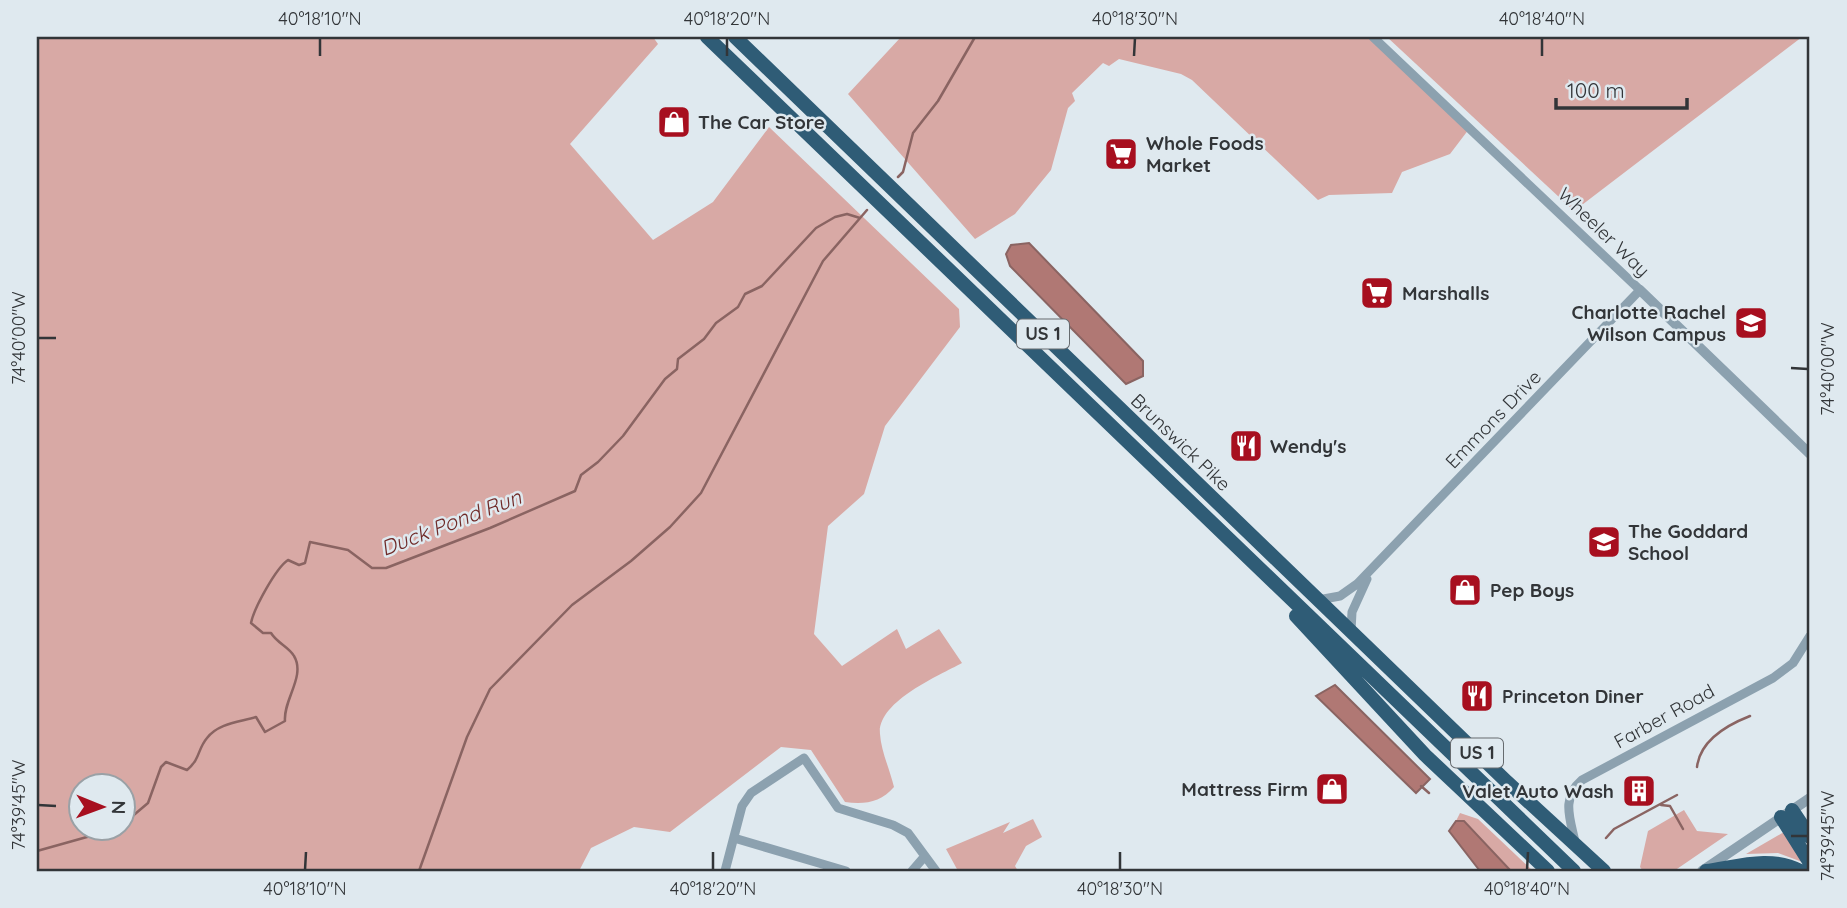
<svg xmlns="http://www.w3.org/2000/svg" width="1847" height="908" viewBox="0 0 1847 908" font-family="Quicksand,sans-serif">
<style>
.green{fill:#d8a9a5;fill-rule:evenodd}
.water{fill:#b07874;stroke:#8a6462;stroke-width:2}
.lines{fill:none;stroke-linecap:round;stroke-linejoin:round}
.stream{stroke:#8a6462;stroke-width:2.5}
.minor{stroke:#8ca1af;stroke-width:9}
.tertiary{stroke:#8ca1af;stroke-width:10}
.trunk{stroke:#2f5c76;stroke-width:14}
.ticks{fill:none;stroke:#323538;stroke-width:2.5}
.labels{text-anchor:middle;stroke-width:5;stroke-linejoin:round;paint-order:stroke}
.shield{fill:#dfe9ef;stroke:#666b6f;stroke-width:2}
.shield-label{font-size:18px;font-weight:bold;fill:#323538}
.poi-label{font-size:19px;font-weight:bold;fill:#323538;stroke:#dfe9ef;text-anchor:start}
.street-label{font-size:19px;fill:#323538;stroke:#dfe9ef}
.water-label{font-size:21px;font-style:italic;fill:#6f2927;stroke:#dfe9ef}
.neatline{fill:none;stroke:#323538;stroke-width:2.5}
.ticks-label{font-size:18px;text-anchor:middle;fill:#323538}
</style>
<rect width="100%" height="100%" fill="#dfe9ef"/>
<!-- green -->
<path class="green" d="M37 37H653L658 44 570 144 653 240 713 202 769 127 959 309 960 327 885 426 864 494 828 526 814 634 842 666 897 629 906 649 939 629 962 663C938 676 877 702 880 734 881 751 890 770 894 787 881 802 865 805 845 802L811 750 781 747 670 832 634 827 591 848 579 871H37ZM80 786H122V828H80Z
M901 37H1373L1469 129 1450 154 1402 172 1392 193 1329 195 1318 200 1192 80 1181 74 1119 59 1109 66 1103 63 1072 93 1075 101 1068 108 1051 170 1015 214 975 239 848 94Z
M1387 37H1802L1574 211Z
M1684 810 1697 831 1728 834 1674 871H1643L1640 867 1648 831Z
M1460 813 1478 819 1533 871H1511L1464 821H1456Z
M1033 819 1042 837 1026 846 1015 866 1018 871H958L946 849 1010 822 1003 833Z
M1784 832 1805 863 1778 853 1746 854Z"/>
<!-- water -->
<path class="water" d="M1029 243 1143 361V376L1126 384 1010 266 1006 254 1011 245Z
M1335 685 1430 779 1416 793 1316 696Z
M1456 821H1464L1511 871H1480L1449 831Z"/>
<g class="lines">
<!-- stream -->
<path class="stream" d="M898 177 903 172 913 133 938 101 975 37
M1697 767C1700 741 1727 725 1750 716
M1421 786 1429 793
M1661 805 1670 806 1683 829
M122 825 148 803 161 767 166 762 187 770C201 758 197 750 207 738 218 723 240 722 256 717L265 732 285 721C283 700 306 676 294 656 289 647 277 643 271 633H263L251 623C254 608 276 568 288 560L299 565 305 563 310 542 348 550 372 568H386L490 528 575 491 581 475 598 462 623 436 665 379 677 369 678 359 704 339 716 323 738 307 745 294 762 286 816 228 835 217 847 214 860 218
M1606 838 1614 829 1677 795
M37 851 119 828
M419 871 467 737 490 689 572 605 631 561 670 527 701 493 823 261 867 210"/>
<!-- minor -->
<path class="minor" d="M1318 600 1340 596 1357 584 1640 290 1373 37
M1351 631 1352 612 1367 579
M734 838 846 871
M1575 842C1570 818 1561 798 1582 780L1773 678 1793 663 1810 636
M725 871 742 806 751 793 804 758 838 808 893 825 908 833 936 871
M912 871 925 856"/>
<!-- tertiary -->
<path class="tertiary" d="M1640 290 1810 454
M1702 871 1810 798"/>
<!-- trunk -->
<path class="trunk" d="M707 37 1574 871
M735 37 1507 782 1604 871
M1296 616 1425 755 1548 871
M1792 810 1810 837
M1781 817 1810 863
M1706 871C1736 867 1771 855 1800 871"/>
</g>
<!-- ticks -->
<path class="ticks" d="M320 56V38M727 56V38M1134 56 1135 38M1542 56V38M38 338H56M1791 368 1808 369M38 805 56 806M1791 836H1808M305 870 306 852M713 870V852M1120 870V852M1527 870 1528 852"/>
<!-- icons -->
<defs>
<symbol id="shop-square" viewBox="-11 -11 22 22"><rect x="-9" y="-9" width="18" height="18" rx="4" fill="#a70f1f" stroke="#dfe9ef"/><path d="M-5-2.5h2.3a2.7 3.5 0 0 1 5.4 0H5L5.5 6h-11ZM-1.5-2.5h3a1.5 2.3 0 0 0-3 0Z" fill="#fff"/></symbol>
<symbol id="supermarket-square" viewBox="-11 -11 22 22"><rect x="-9" y="-9" width="18" height="18" rx="4" fill="#a70f1f" stroke="#dfe9ef"/><path d="M-6-5.5h2.5l.6 2H6L4.5 2H-2.5L-4.4-4H-6ZM-1.5 3.2a1.3 1.3 0 1 0 .1 0ZM3 3.2a1.3 1.3 0 1 0 .1 0Z" fill="#fff"/></symbol>
<symbol id="university-square" viewBox="-11 -11 22 22"><rect x="-9" y="-9" width="18" height="18" rx="4" fill="#a70f1f" stroke="#dfe9ef"/><path d="M0-5L7-2L0 1L-7-2ZM-4 1L0 2.5L4 1V4Q0 6-4 4Z" fill="#fff"/></symbol>
<symbol id="restaurant-square" viewBox="-11 -11 22 22"><rect x="-9" y="-9" width="18" height="18" rx="4" fill="#a70f1f" stroke="#dfe9ef"/><path d="M-5-6h1v4h1v-4h1v4h1v-4h1v5L-1.5 .5V6h-2V.5L-5-1ZM5-6V6H3V1.5H1.5Q1.5-4 5-6Z" fill="#fff"/></symbol>
<symbol id="school-square" viewBox="-11 -11 22 22"><rect x="-9" y="-9" width="18" height="18" rx="4" fill="#a70f1f" stroke="#dfe9ef"/><path d="M0-5L7-2L0 1L-7-2ZM-4 1L0 2.5L4 1V4Q0 6-4 4Z" fill="#fff"/></symbol>
<symbol id="building-square" viewBox="-11 -11 22 22"><rect x="-9" y="-9" width="18" height="18" rx="4" fill="#a70f1f" stroke="#dfe9ef"/><path d="M-4-6H4V6H1V3H-1V6H-4ZM-2.5-4.3h1.7v1.8h-1.7ZM.8-4.3h1.7v1.8H.8ZM-2.5-1h1.7V.8h-1.7ZM.8-1h1.7V.8H.8Z" fill="#fff"/></symbol>
</defs>
<g fill-rule="evenodd">
<use href="#shop-square" x="655" y="103" width="38" height="38"/>
<use href="#supermarket-square" x="1102" y="135" width="38" height="38"/>
<use href="#supermarket-square" x="1358" y="274" width="38" height="38"/>
<use href="#university-square" x="1732" y="304" width="38" height="38"/>
<use href="#restaurant-square" x="1227" y="427" width="38" height="38"/>
<use href="#school-square" x="1585" y="523" width="38" height="38"/>
<use href="#shop-square" x="1446" y="571" width="38" height="38"/>
<use href="#restaurant-square" x="1458" y="677" width="38" height="38"/>
<use href="#shop-square" x="1313" y="770" width="38" height="38"/>
<use href="#building-square" x="1620" y="772" width="38" height="38"/>
</g>
<g class="labels">
<!-- shield labels -->
<g class="shield">
<rect x="1017" y="319.5" width="52" height="29" rx="5"/>
<rect x="1451" y="738.5" width="52" height="29" rx="5"/>
</g>
<g class="shield-label">
<text x="1043" y="340">US 1</text>
<text x="1477" y="759">US 1</text>
</g>
<!-- poi labels -->
<g class="poi-label">
<text x="698" y="129">The Car Store</text>
<text x="1146" y="150">Whole Foods<tspan x="1146" dy="22">Market</tspan></text>
<text x="1402" y="300">Marshalls</text>
<text x="1726" y="319" text-anchor="end">Charlotte Rachel<tspan x="1726" dy="22">Wilson Campus</tspan></text>
<text x="1270" y="453">Wendy's</text>
<text x="1628" y="538">The Goddard<tspan x="1628" dy="22">School</tspan></text>
<text x="1490" y="597">Pep Boys</text>
<text x="1502" y="703">Princeton Diner</text>
<text x="1308" y="796" text-anchor="end">Mattress Firm</text>
<text x="1614" y="798" text-anchor="end">Valet Auto Wash</text>
</g>
<!-- street labels -->
<g class="street-label">
<text transform="translate(1604 232) rotate(44)" y="7">Wheeler Way</text>
<text transform="translate(1493 419) rotate(-46)" y="7">Emmons Drive</text>
<text transform="translate(1181 442) rotate(44)" y="7">Brunswick Pike</text>
<text transform="translate(1664 716) rotate(-29)" y="7">Farber Road</text>
</g>
<!-- water labels -->
<g class="water-label">
<text transform="translate(451 523) rotate(-21)" y="7">Duck Pond Run</text>
</g>
</g>
<!-- border -->
<rect width="1847" height="908" fill="none" stroke="#dfe9ef" stroke-width="77"/>
<!-- north arrow -->
<g transform="translate(102 807) rotate(91)"><circle r="33" fill="#dfe9ef" stroke="#9aa1a6" stroke-width="2"/>
<path d="M0-5L12 26L0 18L-12 26Z" fill="#a70f1f"/>
<text y="-10" font-size="19" font-weight="bold" text-anchor="middle" fill="#323538">N</text>
</g>
<!-- scale -->
<path d="M1556 98v10h131v-10" fill="none" stroke="#323538" stroke-width="3.5"/>
<text x="1567" y="98" font-size="21" fill="#323538" stroke="#dfe9ef" stroke-width="5" paint-order="stroke">100 m</text>
<rect x="38" y="38" width="1770" height="832" class="neatline"/>
<g class="ticks-label">
<text x="320" y="25">40°18'10"N</text>
<text x="727" y="25">40°18'20"N</text>
<text x="1135" y="25">40°18'30"N</text>
<text x="1542" y="25">40°18'40"N</text>
<text transform="translate(19 338) rotate(-90)" y="6">74°40'00"W</text>
<text transform="translate(1828 369) rotate(-90)" y="6">74°40'00"W</text>
<text transform="translate(19 805) rotate(-90)" y="6">74°39'45"W</text>
<text transform="translate(1828 836) rotate(-90)" y="6">74°39'45"W</text>
<text x="305" y="895">40°18'10"N</text>
<text x="713" y="895">40°18'20"N</text>
<text x="1120" y="895">40°18'30"N</text>
<text x="1527" y="895">40°18'40"N</text>
</g>
</svg>
